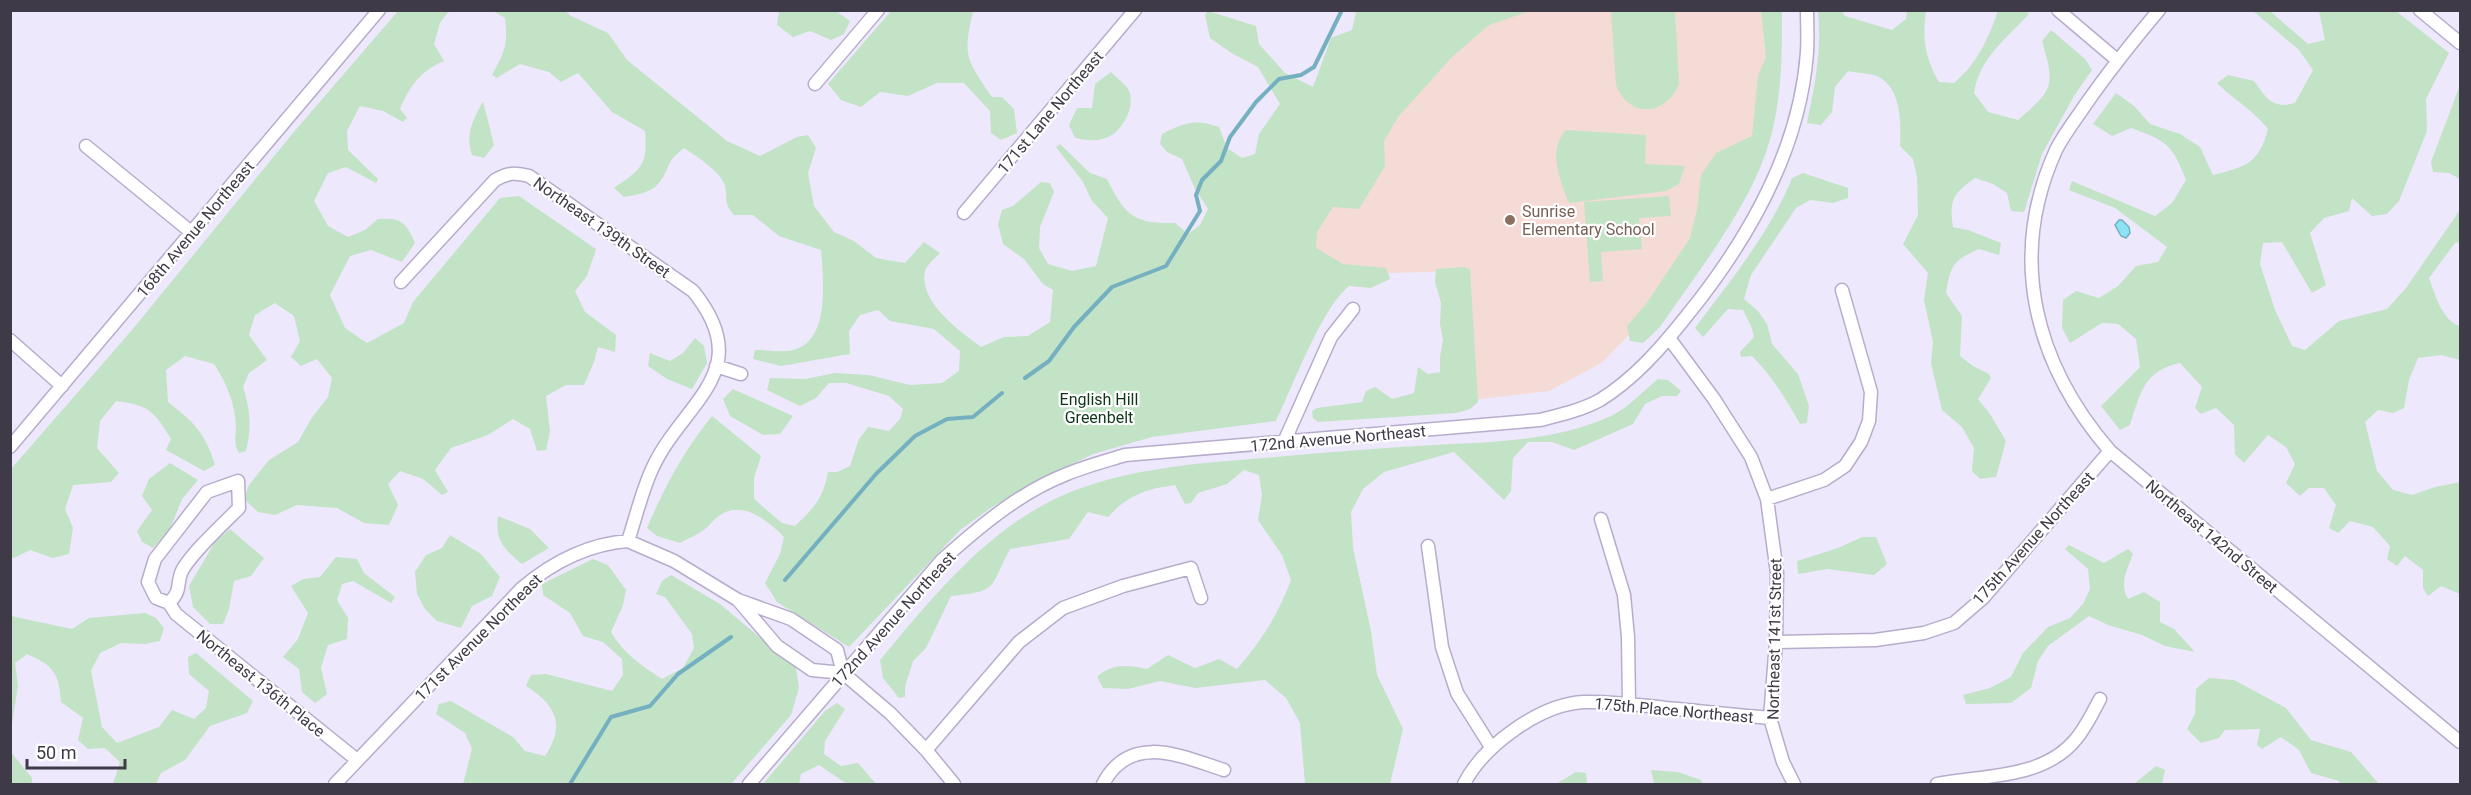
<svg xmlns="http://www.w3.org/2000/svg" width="2471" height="795" viewBox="0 0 2471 795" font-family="Roboto,sans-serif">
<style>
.education{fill:#f5dbd6}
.green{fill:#c2e3c6}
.water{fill:#8ce3f4;stroke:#75b0c0;stroke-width:1.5}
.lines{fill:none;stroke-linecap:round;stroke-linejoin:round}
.stream{stroke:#75b0c0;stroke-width:4}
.minor-casing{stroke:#b7accc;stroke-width:15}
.minor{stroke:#fff;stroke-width:12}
.education-dot{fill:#8d6e63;stroke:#fff;stroke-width:2}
.labels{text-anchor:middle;stroke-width:4.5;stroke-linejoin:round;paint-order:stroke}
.street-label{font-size:16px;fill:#3f3a48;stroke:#fff}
.education-label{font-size:16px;fill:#785e54;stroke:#fff;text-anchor:start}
.park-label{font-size:16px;fill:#0e3719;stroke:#fff}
</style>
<rect width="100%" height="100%" fill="#eee8fc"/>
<!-- education -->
<path class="education" d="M1480 11H1780L1764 123 1659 303 1603 362 1549 391 1471 400 1460 271 1254 277Z"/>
<!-- green -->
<path class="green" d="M1364 10 1530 11 1489 25 1452 57 1398 117 1384 141 1385 166 1359 209 1333 207 1317 232 1316 248 1343 264 1386 268 1390 279 1371 288 1349 286C1321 309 1293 386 1276 421L1152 437 1093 454 1052 474 992 507 960 530 849 647 777 602 765 583 780 554 784 537C769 521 741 499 719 516 714 519 710 525 705 529 698 535 688 538 680 543L657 536 647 528C665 486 683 452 712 416L761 456 754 478V499L782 523 795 526C814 508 823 499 828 472H837L850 466 859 439 868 427 889 431 900 419 903 409 889 396 846 383H829L816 398 800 406 767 390 770 378 805 379 835 373 868 375 910 385 942 383 959 371 960 351 934 329 890 321 878 310 860 315 849 331 850 354 781 366 753 359 755 350C767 350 782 353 793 350 831 342 823 277 821 250L779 236 753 215H734C722 202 729 196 724 183 719 171 695 155 684 148 664 163 671 168 659 183 651 193 636 195 624 197L614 188C641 169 648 166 645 131L612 112 578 73 561 82 549 72 520 64 497 78 492 75C505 52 508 44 505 18L493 11H565L571 16 608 33 627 60 727 141 760 156 797 137 808 135 816 148 808 173 814 206 834 232 854 241 876 258 905 263 924 242 940 253C935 258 927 265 925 271 918 302 960 331 981 347L1004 337 1028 336 1050 322 1053 290 1043 284 1024 259 1003 244 998 224 1002 210 1013 206 1041 182 1050 183 1054 192 1040 227 1039 248 1048 264 1072 271 1096 266 1108 218 1092 201 1083 182 1056 147 1060 144 1090 173 1107 179C1125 215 1133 224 1175 223L1188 234 1200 225 1208 209 1195 189 1182 159 1167 152 1160 144 1162 134C1186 122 1194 119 1219 127L1227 148 1242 158 1255 154 1259 134 1280 104 1258 67 1233 54 1210 38 1205 15 1208 11 1256 26 1259 44 1285 73 1313 87 1331 38 1352 30 1356 12Z
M398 11H449L440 23 434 44 444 61C421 70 409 87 400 109L407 118 403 122 383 111 360 106 347 131 348 150 378 179 376 183 346 167 328 173 314 201 328 226 348 237 365 230 378 219C401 218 406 222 415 243L402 262 371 250 350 256 330 295 345 328 367 343 404 323 413 302 500 198 519 196 596 249 587 276 575 291 585 312 616 335 615 352 598 347 594 362 584 385H566L546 396 550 431 546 450 537 451 530 429 513 419 488 435 451 448 435 470 448 492 442 495 423 479 400 471 388 484 398 505 389 525 364 523 337 508 297 505 275 515 258 512 244 499 249 485 269 460 298 442 311 419 328 397 332 378 317 359 301 366 291 357 300 341 294 316 275 303 255 315 249 335 267 360 249 373 243 387C250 409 252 427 246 451L239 453C233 443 236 437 236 426 235 403 226 382 214 364L185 356 166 370 168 402C194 422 206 434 215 465L204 471 166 450 171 439C154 411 149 405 116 401L100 421 97 448 119 473 111 482 73 485 65 509 73 528 69 554 53 558 30 550 14 558 11 557V469L132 330 293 133Z
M779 11H836L850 21 844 34 831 40 810 31 793 37 777 25Z
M891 11H990L973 12C962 56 967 60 992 97H1002L1014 109 1017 133 1001 140 991 133 990 111 964 83H937L908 96 880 92 861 107 841 100 828 84Z
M1611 11H1675L1679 84C1666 116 1629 119 1616 85Z
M1761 11H1782C1782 60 1782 108 1765 155 1745 212 1695 276 1660 327L1643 343 1630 341 1627 326 1646 304 1690 238 1697 210 1701 175 1716 153 1752 136 1758 76 1766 57Z
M1818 11H1841L1845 16 1892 30 1906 19 1907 11H1926C1922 38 1925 58 1939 82L1954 83C1977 64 1988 39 1998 11H2025L2029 14C2006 39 1980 57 1974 93L1988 112 2018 120C2054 89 2055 86 2042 41L2051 30 2085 59 2092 70 2074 96 2042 154 2024 212 2011 211 2007 193 1993 184 1975 178C1953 193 1949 201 1953 227L1968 230 2001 243 1999 255 1979 249C1952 261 1951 265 1946 293L1962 316 1960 356 1973 366 1989 374 1991 378 1978 399 1990 414 2006 441 1996 477 1980 479 1972 471 1974 448 1962 427 1942 410 1931 363 1933 342 1924 300 1928 273 1903 244 1918 215 1917 177 1913 159 1900 146C1901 123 1902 88 1877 76 1869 73 1857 73 1848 71L1835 87 1832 112 1821 125 1807 123C1815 85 1822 49 1818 11Z
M2253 11H2270L2308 44 2325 40 2319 11H2396L2449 53 2426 99 2427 131 2399 201 2387 214 2372 216 2352 198 2349 211 2324 218 2310 233 2326 285 2312 293 2282 242 2263 243 2260 264 2275 310 2292 346 2305 350 2339 321 2387 309 2406 288 2460 210V242L2455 243 2429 278C2435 294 2442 321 2460 326V360L2441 355 2418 358 2409 380 2404 408 2393 413 2378 410 2365 422 2377 471 2393 490 2412 495 2435 487 2460 482V594L2441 586 2428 596 2423 588V570L2405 556 2397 566 2387 559 2390 546 2373 527 2350 521 2338 533 2329 528 2336 505 2324 488H2309L2300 496 2286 483 2295 464 2286 447 2268 435 2244 463 2235 454 2234 425 2216 408 2201 414 2195 408 2202 387 2180 363C2144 370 2140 394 2130 425L2120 430 2101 406 2140 367 2136 339 2118 324 2102 323 2070 343 2062 328 2063 300 2076 291 2099 298 2118 286 2136 266 2158 262 2167 247 2115 208 2069 190 2072 181 2155 216 2172 203 2186 180C2172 144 2167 141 2131 128L2112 136 2093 124 2116 93 2134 106 2150 124 2180 134 2200 147 2213 175C2245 167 2259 164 2268 129 2253 110 2234 100 2217 83L2228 75 2254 81C2267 99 2272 109 2295 103L2313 70 2299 50Z
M1111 72C1116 77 1124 83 1128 89 1137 104 1123 131 1108 137 1097 142 1086 140 1075 138L1069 125 1077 108H1092L1095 84Z
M2460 85V179L2449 173 2433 172 2431 162Z
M483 101 494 145 484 158 472 155C465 133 473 121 483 101Z
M1566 130 1646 135 1645 164 1685 166 1679 184 1666 191 1569 203C1560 180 1547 151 1566 130Z
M1803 173 1848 188V198L1833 203 1810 200 1796 208 1751 275 1744 299 1758 311 1767 324 1772 344 1798 374 1809 406 1807 423 1800 424C1786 399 1772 376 1752 356L1741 357 1740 352 1754 337 1751 326 1743 310 1728 309 1703 337 1695 328C1730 281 1770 233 1792 178Z
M1669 196 1671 216 1639 218 1642 249 1601 252 1603 281 1590 282 1584 202Z
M1463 267 1470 269 1478 402 1470 409 1456 413 1318 422 1313 418 1312 411 1317 408 1362 402 1366 391 1375 387 1392 399 1414 393 1418 367 1428 374 1440 372V357L1443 340 1440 324 1441 303 1435 282 1436 269Z
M695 338 704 346 707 363 692 389 667 379 648 366 650 353 670 361 683 353Z
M1658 379 1668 380 1681 391 1677 396H1662L1645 404 1633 424 1574 450 1552 442H1528L1513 458 1511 491 1504 500 1454 452 1384 472 1363 489 1351 512 1353 548 1371 631 1377 675 1403 729 1390 784H1305L1300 723 1286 698 1265 680 1195 688 1160 681 1128 689 1103 688 1097 677C1112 663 1127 665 1147 669L1168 655 1195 668 1219 659 1237 669C1261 641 1278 615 1291 580L1282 555 1258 520 1262 495 1259 475 1244 470 1227 484 1198 493 1191 503 1185 504 1175 485C1146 489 1128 495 1108 517L1088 512 1069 539 1010 549C989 588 1000 591 951 596L926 648 913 661 905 687V697L899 698 883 678 880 660C932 598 984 532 1059 497 1124 468 1193 464 1263 458 1320 453 1377 448 1434 445 1494 442 1556 441 1611 416 1628 408 1643 391 1658 379Z
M733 389 793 416 780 434 763 435 730 416 723 399Z
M170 463 198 480 182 499 170 529 153 548 142 542 137 531 152 510 142 496 149 479Z
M498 516 530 529 549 548 522 564C503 548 495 541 498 516Z
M230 529 264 558 251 576 234 581 229 609 223 624H210L193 607 189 586 215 542Z
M450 535 481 554 500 577 492 596 472 606 461 628 437 621 425 609 417 594 415 572 426 555 442 548Z
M1862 537H1876L1887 564 1874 575 1827 569 1798 574 1797 561 1838 548Z
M2069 545 2104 563 2128 549 2133 554C2127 570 2119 583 2128 599L2144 592 2160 602V622L2174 629 2195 652 2165 646 2142 635 2108 625 2089 616 2048 646 2038 661 2031 688 2011 703 1966 704 1963 695 1990 688 2011 677 2023 653 2048 627 2070 618 2083 604 2090 589 2088 569 2065 549Z
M336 557 357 559 364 573 395 597 391 603 353 581 342 584 337 600 348 618 347 639 328 645 321 668 327 694 315 703 302 692 299 669 283 657 298 639 308 613 291 586 303 579 320 577Z
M593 559 608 565 626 590 623 605 611 632C622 652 643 667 662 679L683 668 694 648 692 634 665 597 656 594 662 581 671 575 720 604 796 668 799 688 791 715 731 784H463L472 749 465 733 436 714 439 704 451 701 513 737 525 751 545 756C566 725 556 705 526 686L531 675 546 674 612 691 623 675 622 659 603 642 583 636 570 613 543 595 542 584Z
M145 613 156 618 164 628 160 641 145 644 121 643 100 653 91 671 102 727 117 743 159 727 172 710 194 719 206 708 209 691 189 674 188 657 196 653 253 701 247 713 210 726 185 760 161 773 156 784H113L120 762 105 748 88 749 78 740 83 718 61 702C59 673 54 666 27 654L15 663 18 686 11 730V616L72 629 89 618Z
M2209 678 2234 680 2286 708 2311 740 2351 752 2379 784H2340L2339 781 2311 773 2299 750 2281 737 2262 749 2257 745 2260 729 2225 730 2219 738 2201 743 2187 729 2195 714 2196 689Z
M837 703 845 709 825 741 824 754 841 766 858 763 876 784H847L819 765 801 774 799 784H763L825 711Z
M11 752 32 778V784H11Z
M2156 766 2165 770 2162 784H2134Z
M1651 770 1678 772 1701 780 1703 784 1654 783Z
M1576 772 1586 773 1587 784H1556Z"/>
<!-- water -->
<path class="water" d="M2119 220H2122L2129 227 2130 233 2126 238 2121 236 2115 225Z"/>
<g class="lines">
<!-- stream -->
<path class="stream" d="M1025 378 1049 361 1074 327 1112 287 1166 266 1200 211 1196 195 1202 180 1221 161 1230 137 1256 102 1279 79 1301 75 1314 67 1342 10
M785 580 876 474 915 436 947 419 973 417 1002 393
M570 784 611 717 650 706 678 674 731 637"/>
<defs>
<path id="minor" d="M2058 10 2117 60
M2159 10C2133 41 2109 71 2086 104 2076 119 2064 134 2056 150 2007 258 2035 364 2110 451L2460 742
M2420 10 2460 43
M815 84 878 10
M86 146 191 232
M964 213 1135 10
M1669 338 1714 399 1751 457 1767 499 1777 573 1776 642 1770 718 1783 762 1794 784
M10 340 62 386
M716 366 741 374
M1284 442 1331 337 1353 309
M10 447 379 10
M1767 499 1824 480 1845 466 1861 442 1869 421 1871 392 1842 290
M1601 519 1624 595 1628 637 1629 704
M628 541 674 561 738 600 791 619 837 650 843 673 890 713 926 750 954 784
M1428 546 1442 647 1457 693 1491 747
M738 600 777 646 812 670 843 673
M169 603C182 589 176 588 181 573 188 556 225 522 239 508L238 481 207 492 155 559 148 582 156 598 169 603 176 614 357 760
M1776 642 1875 640 1924 633 1954 623 1983 598 2110 451
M926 750 1019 642 1063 608 1123 586 1191 568 1201 598
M335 784 522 588C553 562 588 544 628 541 636 517 642 490 653 467 684 401 758 371 693 291L529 176C515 172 508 173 495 180L401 282
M749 784 942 560C979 527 1020 492 1067 474 1086 466 1106 461 1125 455L1540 420C1560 415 1582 410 1600 400 1634 379 1661 348 1685 318 1747 242 1800 151 1807 52 1808 38 1807 24 1807 10
M1103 784C1130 732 1181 756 1224 770
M1464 784C1483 746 1540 704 1584 702 1611 701 1639 705 1666 708 1700 711 1735 715 1770 718
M1937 784C1983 775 2044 779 2076 739 2086 727 2093 712 2100 699"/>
</defs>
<!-- minor casing -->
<use href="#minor" class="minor-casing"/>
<!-- minor -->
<use href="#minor" class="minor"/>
</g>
<!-- markers -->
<circle class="education-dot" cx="1510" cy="220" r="6"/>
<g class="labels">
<!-- street labels -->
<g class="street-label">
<text transform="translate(1050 112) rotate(-50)" y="6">171st Lane Northeast</text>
<text transform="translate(602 227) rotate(35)" y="6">Northeast 139th Street</text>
<text transform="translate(195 229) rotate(-50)" y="6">168th Avenue Northeast</text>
<text transform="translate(1338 438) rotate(-5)" y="6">172nd Avenue Northeast</text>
<text transform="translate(2212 536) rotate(40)" y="6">Northeast 142nd Street</text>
<text transform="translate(2033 538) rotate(-48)" y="6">175th Avenue Northeast</text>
<text transform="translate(893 619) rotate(-48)" y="6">172nd Avenue Northeast</text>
<text transform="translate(478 637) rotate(-45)" y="6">171st Avenue Northeast</text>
<text transform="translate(1774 639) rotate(-89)" y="6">Northeast 141st Street</text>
<text transform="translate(261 683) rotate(39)" y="6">Northeast 136th Place</text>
<text transform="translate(1674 710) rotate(5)" y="6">175th Place Northeast</text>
</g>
<!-- education labels -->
<g class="education-label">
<text x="1522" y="217">Sunrise<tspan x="1522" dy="18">Elementary School</tspan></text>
</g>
<!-- park labels -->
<g class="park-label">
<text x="1099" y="405">English Hill<tspan x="1099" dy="18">Greenbelt</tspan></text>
</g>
</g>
<!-- border -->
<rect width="2471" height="795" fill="none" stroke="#3f3a48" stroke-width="24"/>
<!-- scale -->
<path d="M27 759v9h98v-9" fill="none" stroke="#3f3a48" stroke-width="3"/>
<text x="36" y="759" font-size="18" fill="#3f3a48" stroke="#ffffff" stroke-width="4.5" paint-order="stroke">50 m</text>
</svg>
